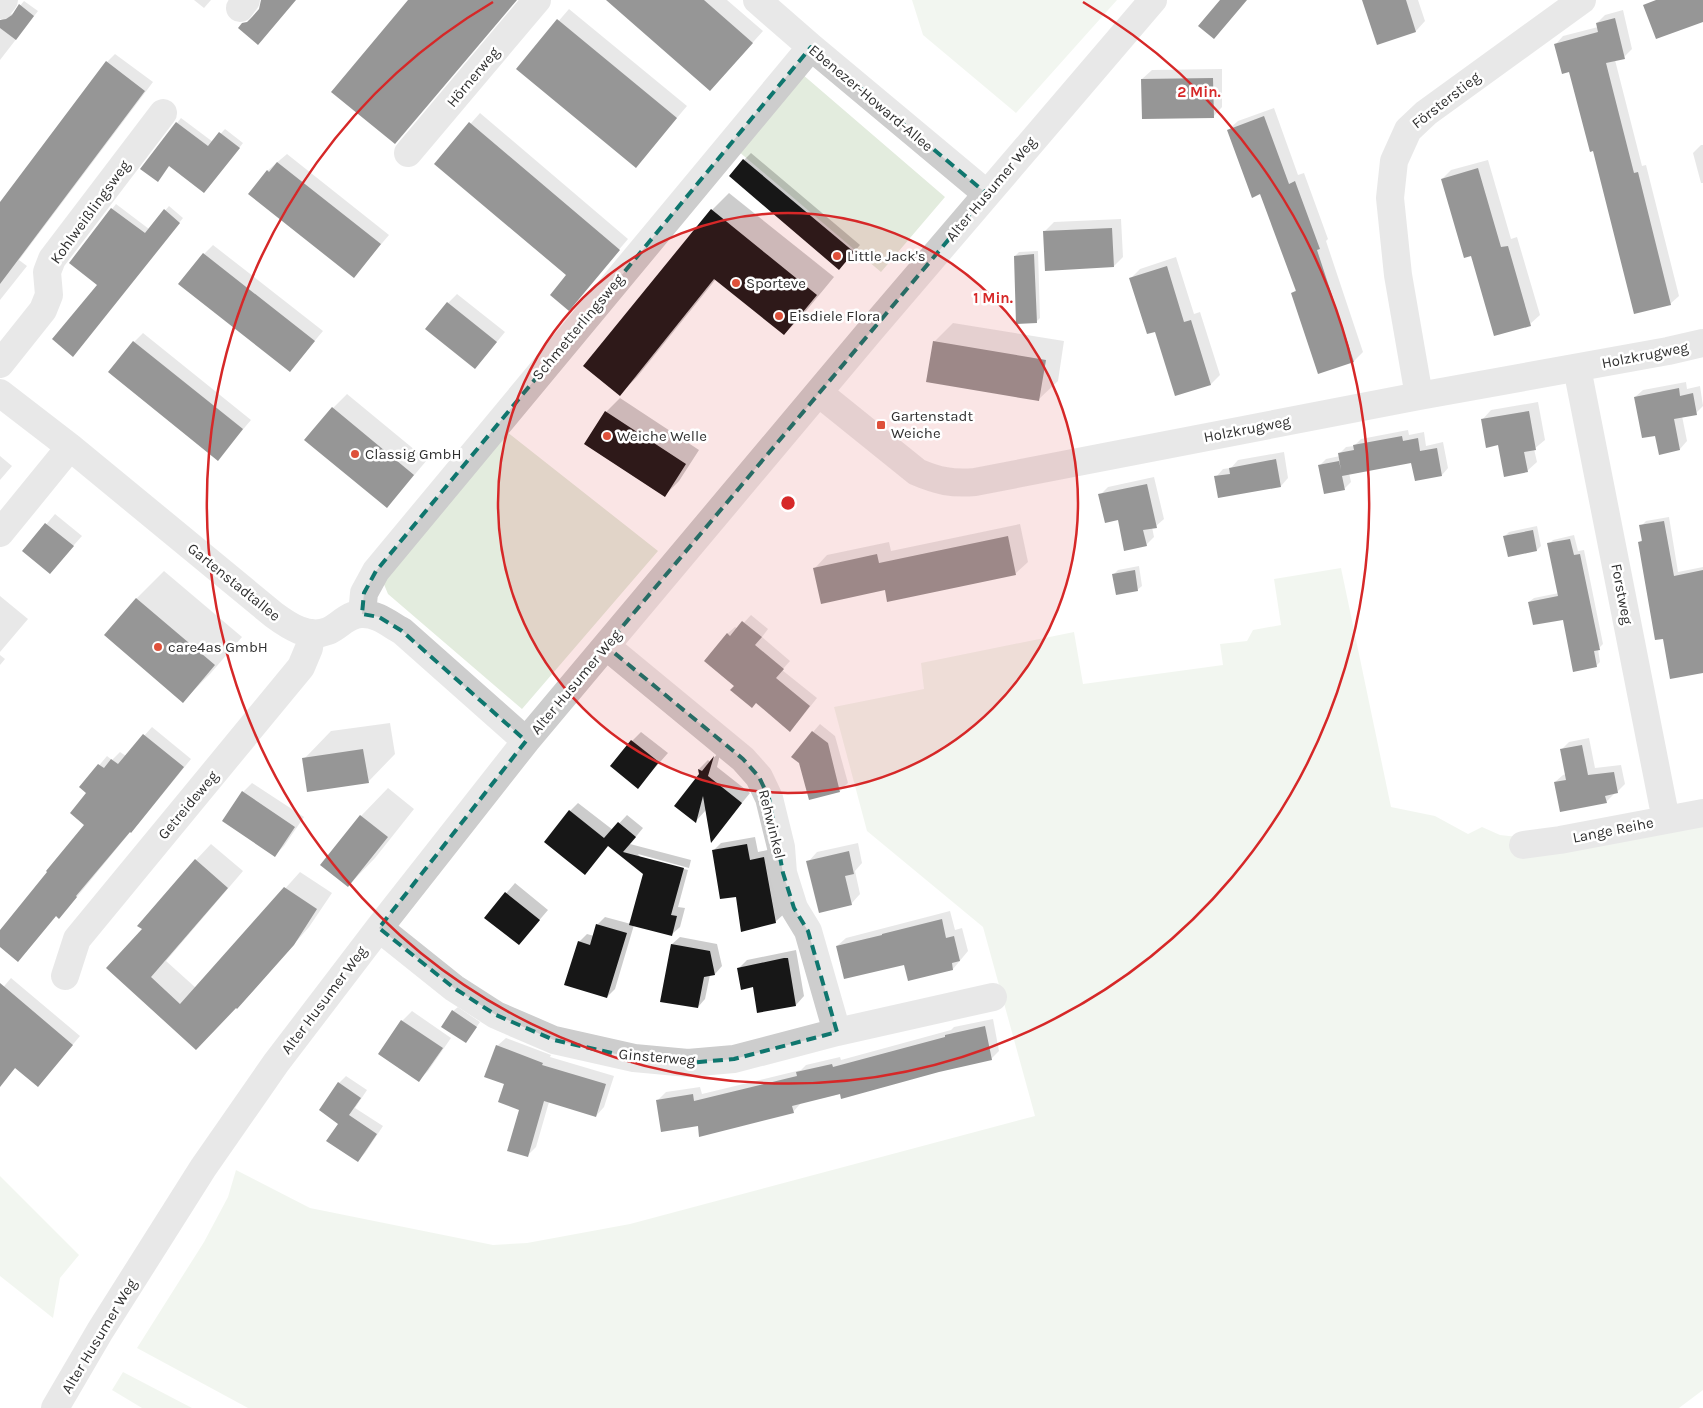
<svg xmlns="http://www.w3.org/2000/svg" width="1703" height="1408" viewBox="0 0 1703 1408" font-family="Karla,sans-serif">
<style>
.green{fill:#e3ecde}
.shadow{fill:#0003}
.building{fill:#171717}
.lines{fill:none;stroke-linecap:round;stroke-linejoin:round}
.minor{stroke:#cdcdcd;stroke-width:28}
.marked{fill:none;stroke:#0f766e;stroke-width:4;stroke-dasharray:10 6;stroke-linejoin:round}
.ring{fill:none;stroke:#d62828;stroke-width:2.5}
.poi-dot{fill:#de503a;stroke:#fff;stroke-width:2}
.labels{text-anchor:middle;stroke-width:5;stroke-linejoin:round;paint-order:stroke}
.street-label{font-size:15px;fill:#303030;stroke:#fff}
.poi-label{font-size:15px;fill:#303030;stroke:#fff;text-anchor:start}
.centre{fill:#d62828;stroke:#fff;stroke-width:2.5}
.ring-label{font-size:15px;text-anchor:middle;font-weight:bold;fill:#d62828;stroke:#fff;stroke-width:5;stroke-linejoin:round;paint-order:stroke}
</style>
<rect width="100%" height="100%" fill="#fff"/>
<!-- green -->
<path class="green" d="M912 0H1117L1016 113 923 35Z
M802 74 945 197 881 272 738 151Z
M507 432 658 551 522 709 388 594 383 582Z
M1341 568 1391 807 1435 816 1468 834 1482 827 1500 835 1518 837 1703 805V1390L1679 1408H248L137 1348 204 1242 228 1197 236 1170 310 1208 493 1245 527 1243 630 1224 1035 1116 983 927 867 831 834 707 924 689 921 663 1074 632 1083 684 1223 665 1220 644 1247 641 1253 630 1281 625 1274 579Z
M0 1176 79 1255 60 1278 53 1318 0 1276Z
M123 1372 192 1408H142L112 1390Z"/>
<!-- shadow -->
<path class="shadow" d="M194 0H211L204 8Z
M609 0H727L763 31 720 79Z
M1363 0H1418L1425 21 1416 31 1378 44Z
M24 1 38 11 0 60V21L5 16 14 13Z
M569 9 687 106 636 166 518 68Z
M1623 10 1632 49 1624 57 1615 60 1642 166 1646 165 1679 296 1670 304 1594 150 1570 71 1555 45 1563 36 1598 27 1597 23 1605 15Z
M115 54 153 82 19 260 27 266 0 300V204L107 62Z
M1222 69V107L1213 117 1142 79 1152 70Z
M1274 108 1298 175 1304 173 1328 239 1326 241 1363 352 1354 361 1292 293 1297 289 1261 193 1228 130 1238 121Z
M480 113 628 239 569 309 568 275 435 164Z
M181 118 213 142 225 129 243 143 208 188 170 165 177 123Z
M1701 145H1703V183H1701L1693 153Z
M751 153 860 245 846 261 744 160Z
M287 154 389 235 354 276 267 171Z
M1488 160 1511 239 1517 237 1540 315 1530 324 1472 255 1442 179 1451 170Z
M729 193 834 277 801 317 784 334 716 279 637 377 620 394 712 210Z
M116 204 149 229 169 206 183 218 77 351 98 284 70 263Z
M1121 219 1123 257 1114 266 1045 231 1054 222Z
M213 245 323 331 290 370 204 254Z
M1038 251 1040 318 1036 322 1015 256 1019 252Z
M1176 257 1194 314 1200 312 1220 375 1211 384 1176 395 1156 330 1131 278 1140 269Z
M457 294 505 332 475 368 448 303Z
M953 323 1064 341 1058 381 1039 399 934 342Z
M143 333 251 420 218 459 134 342Z
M1686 382 1687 389 1700 386 1703 406 1696 413 1682 416 1687 441 1680 449 1656 434 1635 397 1643 390Z
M347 394 427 460 400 492 386 506 333 408Z
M620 398 699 450 679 481 665 495 606 412Z
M1538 402 1545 440 1534 449 1537 462 1527 471 1499 444 1482 420 1491 410Z
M1408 430 1409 435 1424 432 1426 446 1443 442 1448 468 1442 475 1412 462 1349 473 1351 482 1345 488 1320 465 1326 459 1340 456 1339 454 1346 447 1354 446 1361 439Z
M1284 452 1288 478 1281 486 1216 477 1223 469 1231 468 1238 460Z
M0 456 12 466 0 480Z
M1154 477 1164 519 1156 526 1152 527 1154 537 1146 545 1119 519 1100 495 1108 487Z
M55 514 82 536 50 572 24 551Z
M1669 517 1678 572 1703 567V672L1664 638 1639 543 1643 538 1641 526 1646 521Z
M1020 524 1028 562 1015 574 885 589 815 568 827 555 889 542 891 551Z
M1537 526 1541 546 1537 550 1509 556 1504 537 1509 532Z
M1574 535 1578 551 1584 550 1603 644 1598 649 1600 662 1596 666 1564 618 1529 602 1534 598 1559 593 1549 544 1553 540Z
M1139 566 1142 586 1137 590 1113 575 1118 570Z
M164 571 242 637 210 674 183 701 106 635 137 598Z
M0 596 28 619 0 652Z
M751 615 768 629 762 637 790 661 782 670 817 698 797 723 736 685 727 634 735 627 738 629Z
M0 655 5 659 0 665Z
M390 723 395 754 368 782 304 759 331 731Z
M820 724 835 736 848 783 840 791 813 732Z
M152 727 191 759 139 823 131 831 67 909 57 915 26 952 0 945V932L86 825 88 793 81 787 107 756 112 760 120 752 126 756Z
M641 732 668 753 638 787 632 741Z
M1589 738 1595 768 1621 765 1625 784 1617 792 1614 793V794L1606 802 1555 782 1563 775 1566 774 1561 750 1569 742Z
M721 750 717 767 750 793 711 841 706 810 696 821 700 775 699 769 708 760 710 762Z
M252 783 304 817 284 846 275 855 243 792Z
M388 788 414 809 375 858 348 886 322 865 361 816Z
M578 803 613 830 627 815 643 828 630 844 691 860 689 868 638 854 641 858 688 870 678 907 685 908 680 927 671 935 634 925 615 989 607 997 579 942 587 934 594 936 597 925 605 917 631 924 644 873 609 845 570 811Z
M755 837 758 852 772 849 784 914 775 922 737 895 713 851 721 843Z
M858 843 862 863 855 871 860 894 851 904 808 862 817 852Z
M211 844 243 871 166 961 196 988 300 872 332 893 309 927 253 991 212 1033 107 968 143 929 196 860Z
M515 883 548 910 519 944 486 917Z
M950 911 955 930 962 928 968 951 953 969 837 946 846 938Z
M680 937 717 944 722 966 715 974 710 975 705 999 698 1007 672 944Z
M796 950 804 996 796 1005 738 969 747 960Z
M11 978 80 1036 38 1086 16 1067 3 1082 0 1079V991Z
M458 1007 480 1022 466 1042 453 1011Z
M412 1011 451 1038 428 1071 419 1080 380 1053 402 1021Z
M993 1019 999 1051 991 1059 801 1103 793 1112 699 1125 658 1100 666 1092 700 1087 702 1094 801 1070 806 1065 840 1057 841 1060 951 1030 954 1027Z
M506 1038 551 1055 550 1057 614 1076 604 1107 596 1116 549 1102 536 1147 528 1155 520 1109 506 1084 497 1046Z
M346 1076 367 1090 355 1108 383 1126 365 1153 358 1160 340 1123 339 1083Z"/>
<!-- building -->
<path class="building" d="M261 0H296L258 45 238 28 242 23 247 22 252 17 259 9Z
M408 0H517L395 144 331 92Z
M606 0H704L753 43 710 91Z
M1220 0H1247L1214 39 1198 26Z
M1362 0H1406L1416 32 1377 45Z
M1656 0H1703V22L1656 39 1643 5Z
M19 4 34 16 16 40 0 28V20L6 19 12 15Z
M1615 18 1625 59 1606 63 1634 173 1638 172 1671 305 1634 314 1593 151 1590 152 1569 72 1562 74 1554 44 1598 32 1596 23Z
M557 19 677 118 636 168 516 69Z
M106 61 145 91 0 284V202Z
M1213 78 1214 118 1142 119 1141 79Z
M1264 116 1289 184 1295 181 1320 249 1317 250 1354 362 1318 374 1291 293 1296 291 1260 194 1252 198 1227 130Z
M176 122 208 146 219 132 240 148 204 193 169 166 158 182 140 169Z
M469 122 620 250 569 311 550 295 566 275 434 164Z
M743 159 854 252 839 270 729 176Z
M277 162 381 244 354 278 248 194 267 170 269 172Z
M1478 168 1501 247 1508 246 1531 326 1494 336 1471 256 1464 258 1441 179Z
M111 208 145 233 164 209 180 223 73 357 52 339 97 285 69 263Z
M711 209 817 295 784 335 714 279 620 396 583 366Z
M1112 228 1114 267 1045 271 1043 231Z
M203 253 315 341 290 372 178 284Z
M1034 254 1037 323 1016 324 1014 256Z
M1167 266 1184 322 1191 320 1211 385 1175 396 1155 332 1147 334 1129 278Z
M447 302 497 342 475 369 425 329Z
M133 341 243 429 218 461 108 372Z
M933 341 1046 360 1039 401 926 382Z
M1679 388 1680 396 1693 393 1697 415 1674 419 1680 450 1659 455 1655 436 1642 438 1634 397Z
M332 407 414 475 387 508 304 440Z
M605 411 686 464 665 497 584 444Z
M1529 411 1536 450 1524 452 1528 472 1504 477 1498 445 1486 448 1481 419Z
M1402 436 1403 441 1418 438 1420 451 1437 448 1442 476 1415 481 1411 463 1342 476 1345 490 1324 494 1318 465 1339 461 1341 470 1338 453 1354 450 1353 445Z
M1276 459 1281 487 1218 498 1214 476 1230 474 1229 468Z
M1147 484 1157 528 1143 530 1147 546 1124 551 1118 520 1105 523 1098 494Z
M1664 521 1674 576 1703 570V673L1670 679 1663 639 1655 640 1638 542 1642 541 1639 525Z
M45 523 74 546 50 574 22 551Z
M1533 530 1537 551 1508 557 1503 536Z
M1008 536 1016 575 887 602 885 590 821 604 813 568 877 554 879 563Z
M1570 539 1574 555 1580 554 1600 650 1594 651 1597 667 1573 672 1563 620 1533 625 1528 602 1558 596 1547 543Z
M1135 570 1138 591 1116 595 1112 574Z
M136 598 215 665 183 703 104 635Z
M742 621 762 637 755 645 784 669 776 678 810 706 790 732 756 703 752 708 730 690 734 686 704 661 727 633 730 636Z
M812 731 828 743 840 792 809 800 799 763 791 757Z
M143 734 184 767 131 833 130 832 76 896 77 897 59 919 56 916 18 962 0 947V930L47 872 46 871 84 825 70 813 86 793 79 787 98 764 104 768 111 759 118 764Z
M631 740 659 762 638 789 610 766Z
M1582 745 1588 775 1614 772 1618 793 1605 796 1607 803 1560 812 1554 782 1566 780 1560 749Z
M363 749 369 783 307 792 302 758Z
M714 756 708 776 742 803 711 843 703 796 696 823 674 806 699 774 698 769 702 771Z
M242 791 295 827 275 857 222 821Z
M569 810 604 838 618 822 636 837 623 852 684 868 671 915 677 916 672 936 629 925 643 874 608 846 585 875 544 842Z
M360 815 388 837 348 887 320 865Z
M747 844 750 860 764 857 776 923 741 932 736 897 720 899 712 850Z
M849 851 854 874 845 876 852 905 819 913 806 861Z
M195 859 228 888 151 977 180 1004 284 887 317 909 294 945 237 1009 236 1008 196 1050 106 968 142 929 137 926Z
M505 892 540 920 519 945 484 918Z
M942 919 946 938 954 936 960 961 952 963 953 970 908 981 904 965 844 979 836 946 882 935V934Z
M596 924 627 933 607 998 564 985 578 941 590 945Z
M671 944 710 951 715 975 704 977 698 1008 660 1002Z
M784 958H788L796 1006 757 1013 753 987 741 990 737 968Z
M0 983 73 1045 38 1087 15 1068 0 1087Z
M452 1010 477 1027 466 1043 441 1027Z
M401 1020 443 1048 419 1082 378 1054Z
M985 1026 992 1060 939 1072 841 1099 840 1094 792 1106 794 1113 699 1137 698 1126 661 1132 656 1100 693 1094 694 1101 797 1076 796 1072 832 1064 833 1067 945 1037V1035Z
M496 1045 543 1063 542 1065 606 1084 596 1117 544 1101 528 1157 507 1151 519 1110 498 1102 504 1084 484 1077Z
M338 1082 361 1098 349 1115 377 1134 358 1162 326 1141 338 1124 319 1110Z"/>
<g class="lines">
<!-- minor -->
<path class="minor" d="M757 0 811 47 987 194
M0 5 4 0
M240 8 246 0
M408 153 537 0
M0 364 43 310 49 295 47 272 52 259 163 113
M1577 368 1666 820
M0 393 70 447 274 615C289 626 308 639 328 631 340 626 348 613 363 614 378 614 389 624 402 631L526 741
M819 393 917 472C938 481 952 484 975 482L1419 396 1668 351 1703 343
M1419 396 1398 275 1390 198 1394 161 1408 130 1426 113 1582 0
M0 533 70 447
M362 614 364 593 376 571 811 47
M606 646 743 759 759 777 769 798 781 847 783 873 794 908 808 931 837 1032
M1523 845 1560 840 1703 813
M379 928 454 988 496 1015 554 1040 634 1058 688 1063 734 1059 837 1032 993 997
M65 976 77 939 301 667 309 648 311 633
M55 1408 100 1331 203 1168 276 1063 379 928 526 741 870 331 1153 0"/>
</g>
<!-- marked area -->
<path d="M0 0H1703V1408H0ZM811 47 987 194 606 646 743 759 759 777 769 798 783 873 794 908 808 931 837 1032 734 1059 688 1063 634 1058 554 1040 496 1015 454 988 379 928 526 741 402 631 379 617 362 614 364 593 376 571Z" fill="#fff" fill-opacity=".55" fill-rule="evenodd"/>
<path class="marked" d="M811 47 987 194 606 646 743 759 759 777 769 798 783 873 794 908 808 931 837 1032 734 1059 688 1063 634 1058 554 1040 496 1015 454 988 379 928 526 741 402 631 379 617 362 614 364 593 376 571Z"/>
<!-- distance rings -->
<circle cx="788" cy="503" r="290" fill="#d62828" fill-opacity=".12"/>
<g class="ring">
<circle cx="788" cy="503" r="290"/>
<path d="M1083 2A581 581 0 1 1 493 2"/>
</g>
<!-- markers -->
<g class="poi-dot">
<circle cx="837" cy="256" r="5"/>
<circle cx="736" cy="283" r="5"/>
<circle cx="779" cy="316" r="5"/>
<rect x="876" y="420" width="10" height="10" rx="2.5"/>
<circle cx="607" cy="436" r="5"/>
<circle cx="355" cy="454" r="5"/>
<circle cx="158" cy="647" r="5"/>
</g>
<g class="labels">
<!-- street labels -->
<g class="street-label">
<text transform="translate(473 77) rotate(-50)" y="5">Hörnerweg</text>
<text transform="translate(871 98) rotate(40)" y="5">Ebenezer-Howard-Allee</text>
<text transform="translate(1446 100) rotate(-38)" y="5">Försterstieg</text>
<text transform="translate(991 189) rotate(-50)" y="5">Alter Husumer Weg</text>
<text transform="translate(90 212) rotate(-54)" y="5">Kohlweißlingsweg</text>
<text transform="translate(578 327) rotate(-50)" y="5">Schmetterlingsweg</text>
<text transform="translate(1645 355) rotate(-11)" y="5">Holzkrugweg</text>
<text transform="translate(1247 429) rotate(-11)" y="5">Holzkrugweg</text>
<text transform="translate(234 582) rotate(39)" y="5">Gartenstadtallee</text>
<text transform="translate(1622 594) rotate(79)" y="5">Forstweg</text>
<text transform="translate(576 682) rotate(-50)" y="5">Alter Husumer Weg</text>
<text transform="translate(188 805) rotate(-50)" y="5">Getreideweg</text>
<text transform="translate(772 824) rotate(76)" y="5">Rehwinkel</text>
<text transform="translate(1613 830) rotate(-11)" y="5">Lange Reihe</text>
<text transform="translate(324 1000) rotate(-53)" y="5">Alter Husumer Weg</text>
<text transform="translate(657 1057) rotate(5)" y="5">Ginsterweg</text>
<text transform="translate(99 1336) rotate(-59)" y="5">Alter Husumer Weg</text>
</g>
<!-- poi labels -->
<g class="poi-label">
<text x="847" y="261">Little Jack's</text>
<text x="746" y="288">Sporteve</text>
<text x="789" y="321">Eisdiele Flora</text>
<text x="891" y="421">Gartenstadt<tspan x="891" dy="17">Weiche</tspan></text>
<text x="617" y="441">Weiche Welle</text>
<text x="365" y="459">Classig GmbH</text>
<text x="168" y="652">care4as GmbH</text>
</g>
</g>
<circle cx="788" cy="503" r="8" class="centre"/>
<g class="ring-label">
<text x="1199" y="97">2 Min.</text>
<text x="993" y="303">1 Min.</text>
</g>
</svg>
